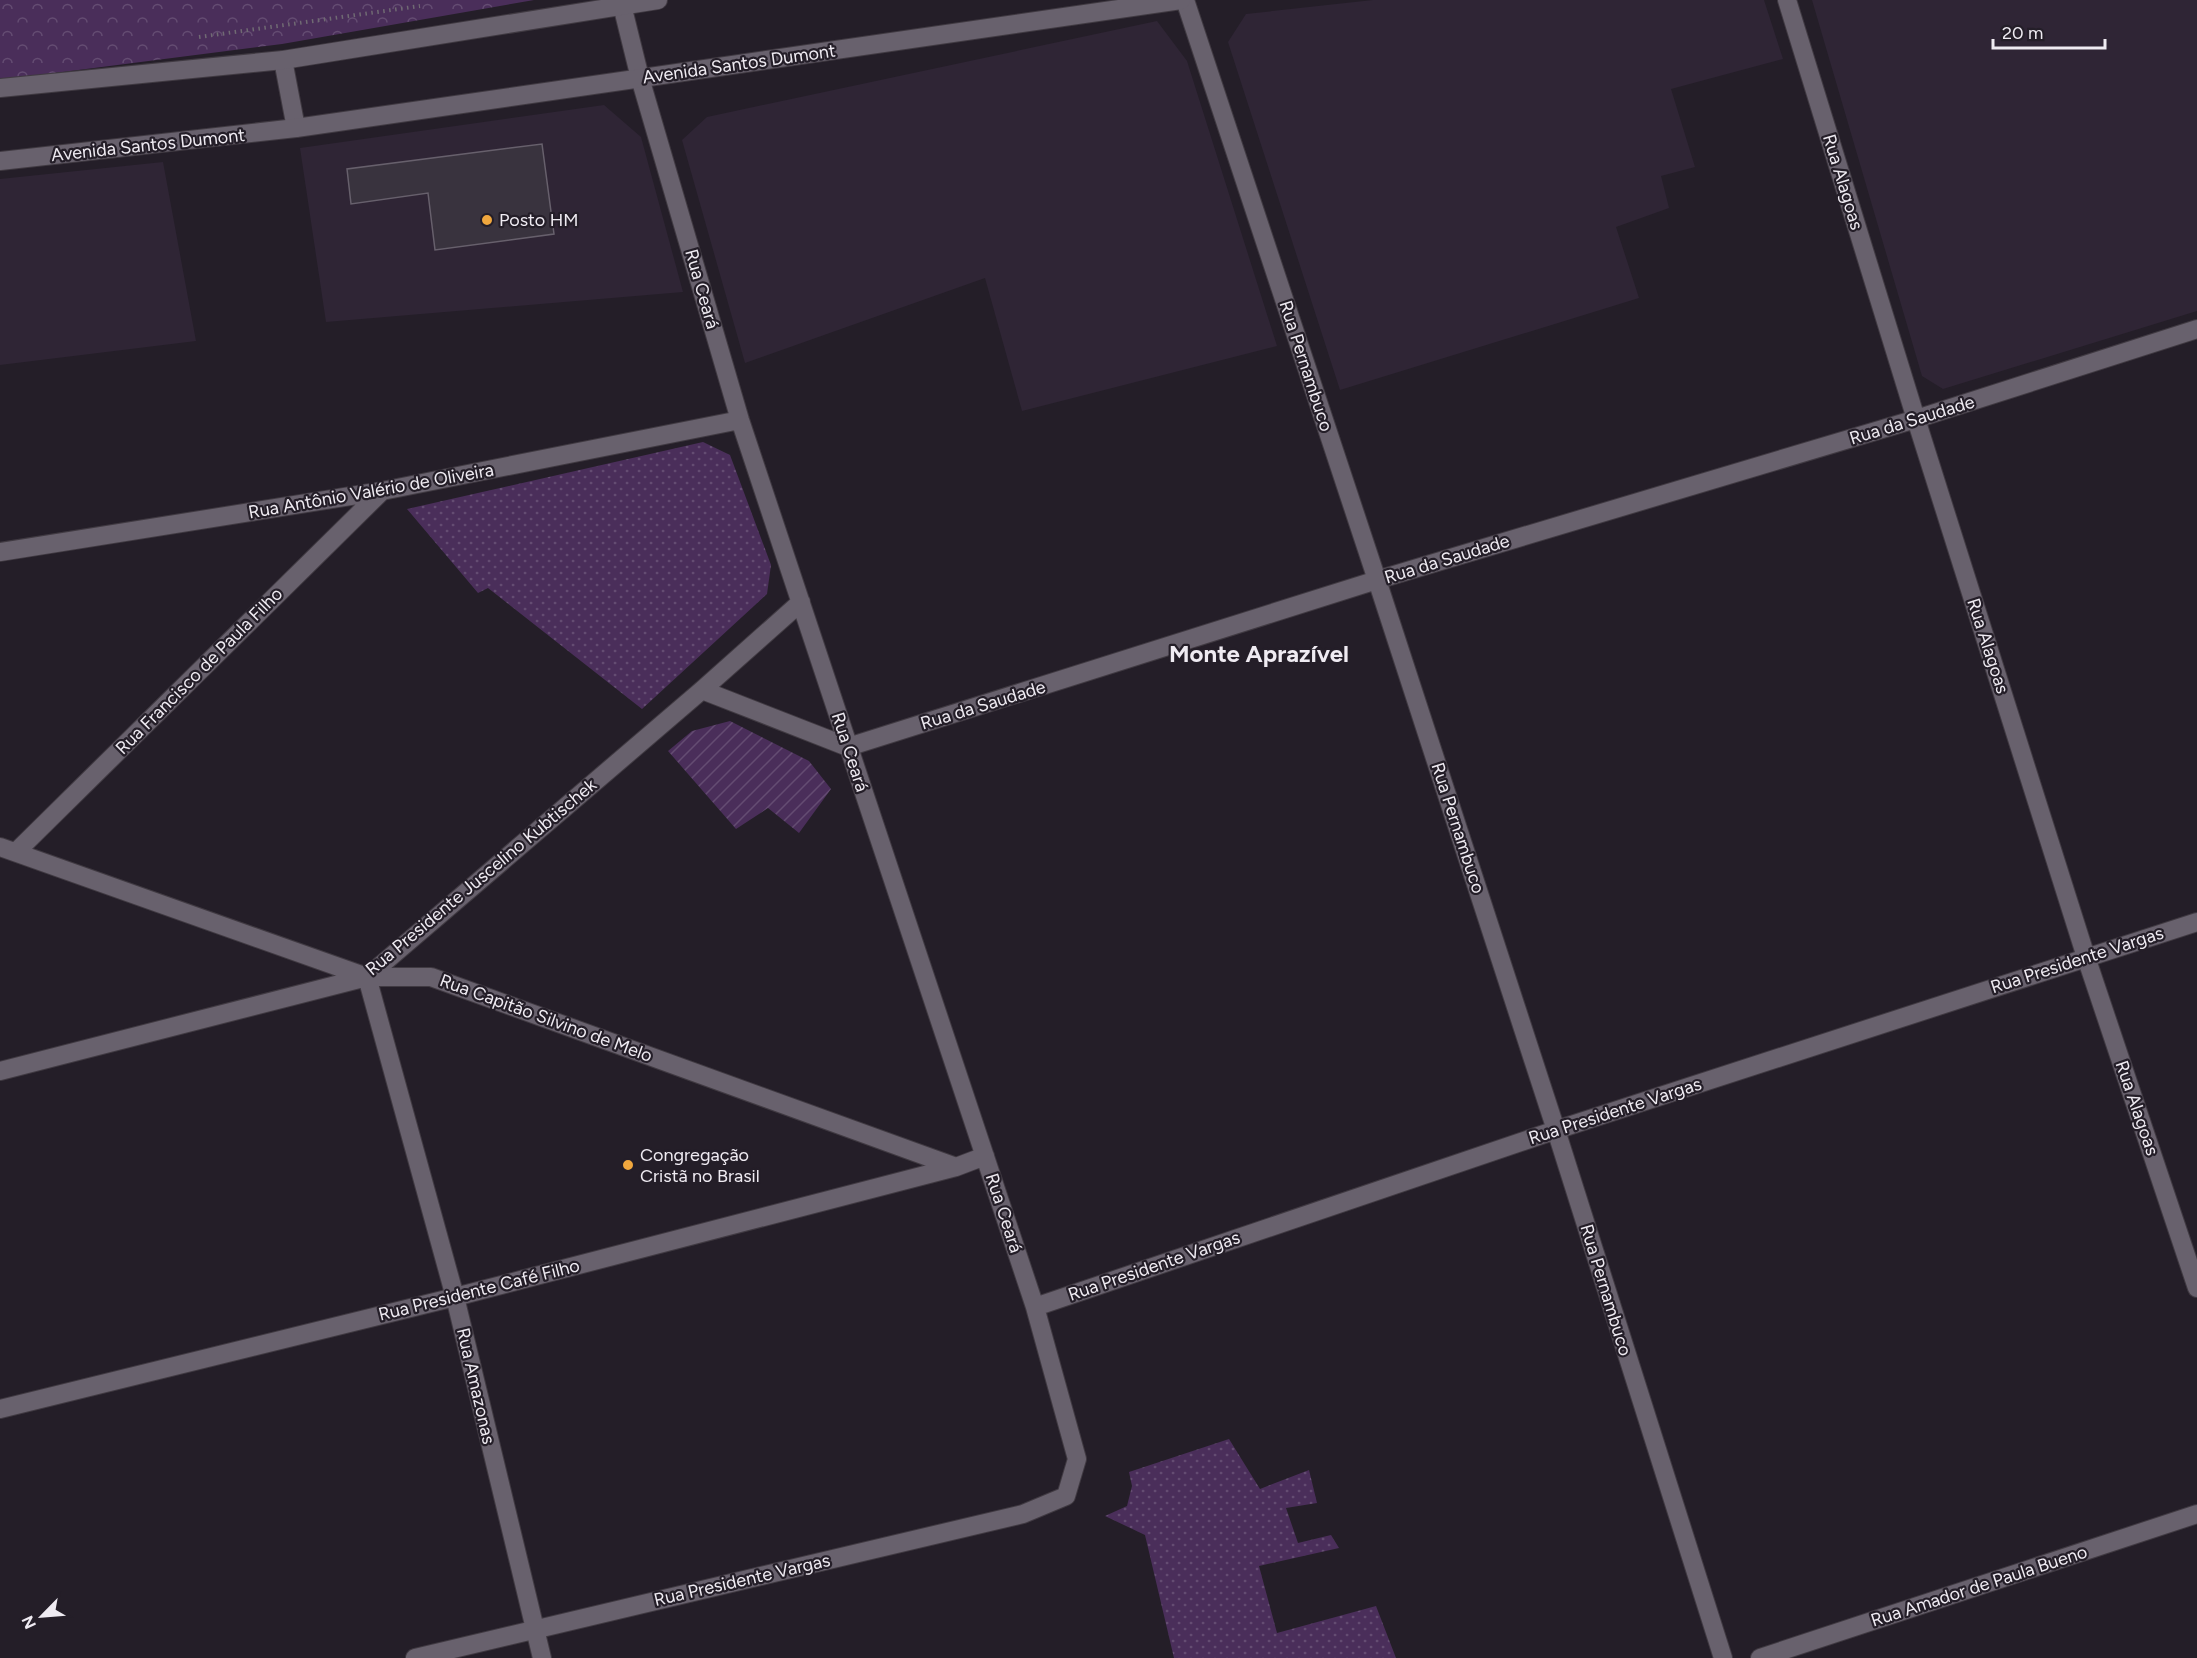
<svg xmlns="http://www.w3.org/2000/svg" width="2197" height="1658" viewBox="0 0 2197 1658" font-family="Figtree,sans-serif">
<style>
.built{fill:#2f2535}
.grass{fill:url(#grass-dots)}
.park{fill:url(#park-crowns)}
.garden{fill:url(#garden-furrows)}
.building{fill:#39333e;stroke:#67606c;stroke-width:1.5}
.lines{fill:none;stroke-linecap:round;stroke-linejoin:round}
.minor-casing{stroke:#403a42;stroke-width:20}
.tertiary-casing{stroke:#403a42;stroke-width:20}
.path{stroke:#706a73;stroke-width:4;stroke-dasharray:1.5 4.5;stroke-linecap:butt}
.minor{stroke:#68616d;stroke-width:18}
.tertiary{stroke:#68616d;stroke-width:18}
.poi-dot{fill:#f0a73e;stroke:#241e28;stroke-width:2}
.labels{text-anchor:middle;stroke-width:4.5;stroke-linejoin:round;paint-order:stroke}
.street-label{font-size:18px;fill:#efebf2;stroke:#241e28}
.poi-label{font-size:18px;fill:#efebf2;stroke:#241e28;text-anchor:start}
.district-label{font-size:24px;font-weight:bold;fill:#efebf2;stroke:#241e28}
</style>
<defs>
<pattern id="grass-dots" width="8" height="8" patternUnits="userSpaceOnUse" patternTransform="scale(1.5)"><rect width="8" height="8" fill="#4a2e5a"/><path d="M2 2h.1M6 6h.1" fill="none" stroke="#644c72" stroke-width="1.8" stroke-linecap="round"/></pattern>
<pattern id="park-crowns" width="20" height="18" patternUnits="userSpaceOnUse" patternTransform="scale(1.5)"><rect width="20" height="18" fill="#4a2e5a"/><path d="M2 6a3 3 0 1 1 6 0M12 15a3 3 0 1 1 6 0" fill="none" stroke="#644c72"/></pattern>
<pattern id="garden-furrows" width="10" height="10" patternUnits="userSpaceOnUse" patternTransform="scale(1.5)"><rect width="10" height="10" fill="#4a2e5a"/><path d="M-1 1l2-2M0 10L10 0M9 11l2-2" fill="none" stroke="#644c72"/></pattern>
</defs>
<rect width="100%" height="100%" fill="#241e28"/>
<!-- built -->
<path class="built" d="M1373 0H1764L1783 59 1671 89 1695 167 1661 176 1669 208 1616 227 1639 298 1340 390 1228 42 1246 14Z
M1812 0H2197V311L1943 389 1922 376Z
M1157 21 1187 61 1277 346 1022 411 985 278 745 363 682 140 707 117Z
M604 105 641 137 683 292 326 322 300 148Z
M163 162 196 341 0 365V179Z"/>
<!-- grass -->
<path class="grass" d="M703 442 730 455 771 565 767 594 642 709 488 588 478 593 407 509Z
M1229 1439 1260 1489 1309 1470 1317 1503 1286 1508 1298 1543 1331 1535 1339 1548 1259 1566 1277 1633 1376 1606 1396 1658H1174L1145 1535 1105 1516 1127 1506 1132 1486 1129 1472Z"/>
<!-- park -->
<path class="park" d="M0 0H534L282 44 0 80Z"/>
<!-- garden -->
<path class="garden" d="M730 721 809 761 831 789 799 833 768 808 736 829 668 751 692 731Z"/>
<!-- building -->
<path class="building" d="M542 144 554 234 435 250 428 193 351 204 347 169Z"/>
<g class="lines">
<defs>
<path id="minor" d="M1185 0 1377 580 1556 1130 1723 1658
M1787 0 1916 419 2086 957 2197 1288
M283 60 296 128
M0 552 382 491 740 420
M702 690 848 747 1377 580 1916 419 2197 329
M0 847 367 977H431L956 1167 985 1156
M16 852 382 491
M367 977 455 1297 542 1658
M0 1071 367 977 702 690 801 602
M1035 1307 1556 1130 2197 922
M0 1409 455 1297 956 1167
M415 1658 1023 1514 1066 1496 1077 1459 1035 1307 740 420 640 78 622 5
M1760 1658 2197 1514"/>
<path id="tertiary" d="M0 88 283 60 658 0
M0 161 296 128 1181 0"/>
</defs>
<!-- minor casing -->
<use href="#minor" class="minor-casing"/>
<!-- tertiary casing -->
<use href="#tertiary" class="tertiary-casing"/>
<!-- path -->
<path class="path" d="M199 37 420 6"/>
<!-- minor -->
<use href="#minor" class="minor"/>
<!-- tertiary -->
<use href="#tertiary" class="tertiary"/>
</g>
<!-- markers -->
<g class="poi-dot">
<circle cx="487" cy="220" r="6"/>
<circle cx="628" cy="1165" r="6"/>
</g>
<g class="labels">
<!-- street labels -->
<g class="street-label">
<text transform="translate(739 64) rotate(-8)" y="6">Avenida Santos Dumont</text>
<text transform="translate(148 145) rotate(-6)" y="6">Avenida Santos Dumont</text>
<text transform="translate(1843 182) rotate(73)" y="6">Rua Alagoas</text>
<text transform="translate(702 289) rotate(74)" y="6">Rua Ceará</text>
<text transform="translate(1306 366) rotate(72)" y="6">Rua Pernambuco</text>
<text transform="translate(1912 420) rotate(-17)" y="6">Rua da Saudade</text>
<text transform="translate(371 491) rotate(-10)" y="6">Rua Antônio Valério de Oliveira</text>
<text transform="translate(1447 559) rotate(-17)" y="6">Rua da Saudade</text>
<text transform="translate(1988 646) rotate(72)" y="6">Rua Alagoas</text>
<text transform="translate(199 671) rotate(-45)" y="6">Rua Francisco de Paula Filho</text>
<text transform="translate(983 705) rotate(-17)" y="6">Rua da Saudade</text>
<text transform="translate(850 752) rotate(72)" y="6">Rua Ceará</text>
<text transform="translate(1458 828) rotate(72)" y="6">Rua Pernambuco</text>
<text transform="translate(481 877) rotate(-40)" y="6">Rua Presidente Juscelino Kubtischek</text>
<text transform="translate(2077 960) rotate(-18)" y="6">Rua Presidente Vargas</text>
<text transform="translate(546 1018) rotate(20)" y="6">Rua Capitão Silvino de Melo</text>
<text transform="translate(2137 1108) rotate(71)" y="6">Rua Alagoas</text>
<text transform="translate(1615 1111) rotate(-18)" y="6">Rua Presidente Vargas</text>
<text transform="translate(1004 1213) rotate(72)" y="6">Rua Ceará</text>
<text transform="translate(1154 1266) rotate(-19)" y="6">Rua Presidente Vargas</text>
<text transform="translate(479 1290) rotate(-14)" y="6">Rua Presidente Café Filho</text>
<text transform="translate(1606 1290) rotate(73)" y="6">Rua Pernambuco</text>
<text transform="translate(476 1386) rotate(77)" y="6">Rua Amazonas</text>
<text transform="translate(742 1580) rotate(-13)" y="6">Rua Presidente Vargas</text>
<text transform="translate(1979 1586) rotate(-18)" y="6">Rua Amador de Paula Bueno</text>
</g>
<!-- poi labels -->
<g class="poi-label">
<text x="499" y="226">Posto HM</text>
<text x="640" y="1161">Congregação<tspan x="640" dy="21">Cristã no Brasil</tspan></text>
</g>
<!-- district labels -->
<g class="district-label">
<text x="1259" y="662">Monte Aprazível</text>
</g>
</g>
<!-- north arrow -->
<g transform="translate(42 1616) rotate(245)" stroke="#241e28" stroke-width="4.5" paint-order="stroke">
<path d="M0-4.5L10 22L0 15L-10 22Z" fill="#efebf2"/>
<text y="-9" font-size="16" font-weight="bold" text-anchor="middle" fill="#efebf2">N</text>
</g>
<!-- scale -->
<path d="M1993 39v9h112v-9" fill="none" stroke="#efebf2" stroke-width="3"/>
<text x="2002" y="39" font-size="18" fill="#efebf2" stroke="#241e28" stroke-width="4.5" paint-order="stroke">20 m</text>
</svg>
